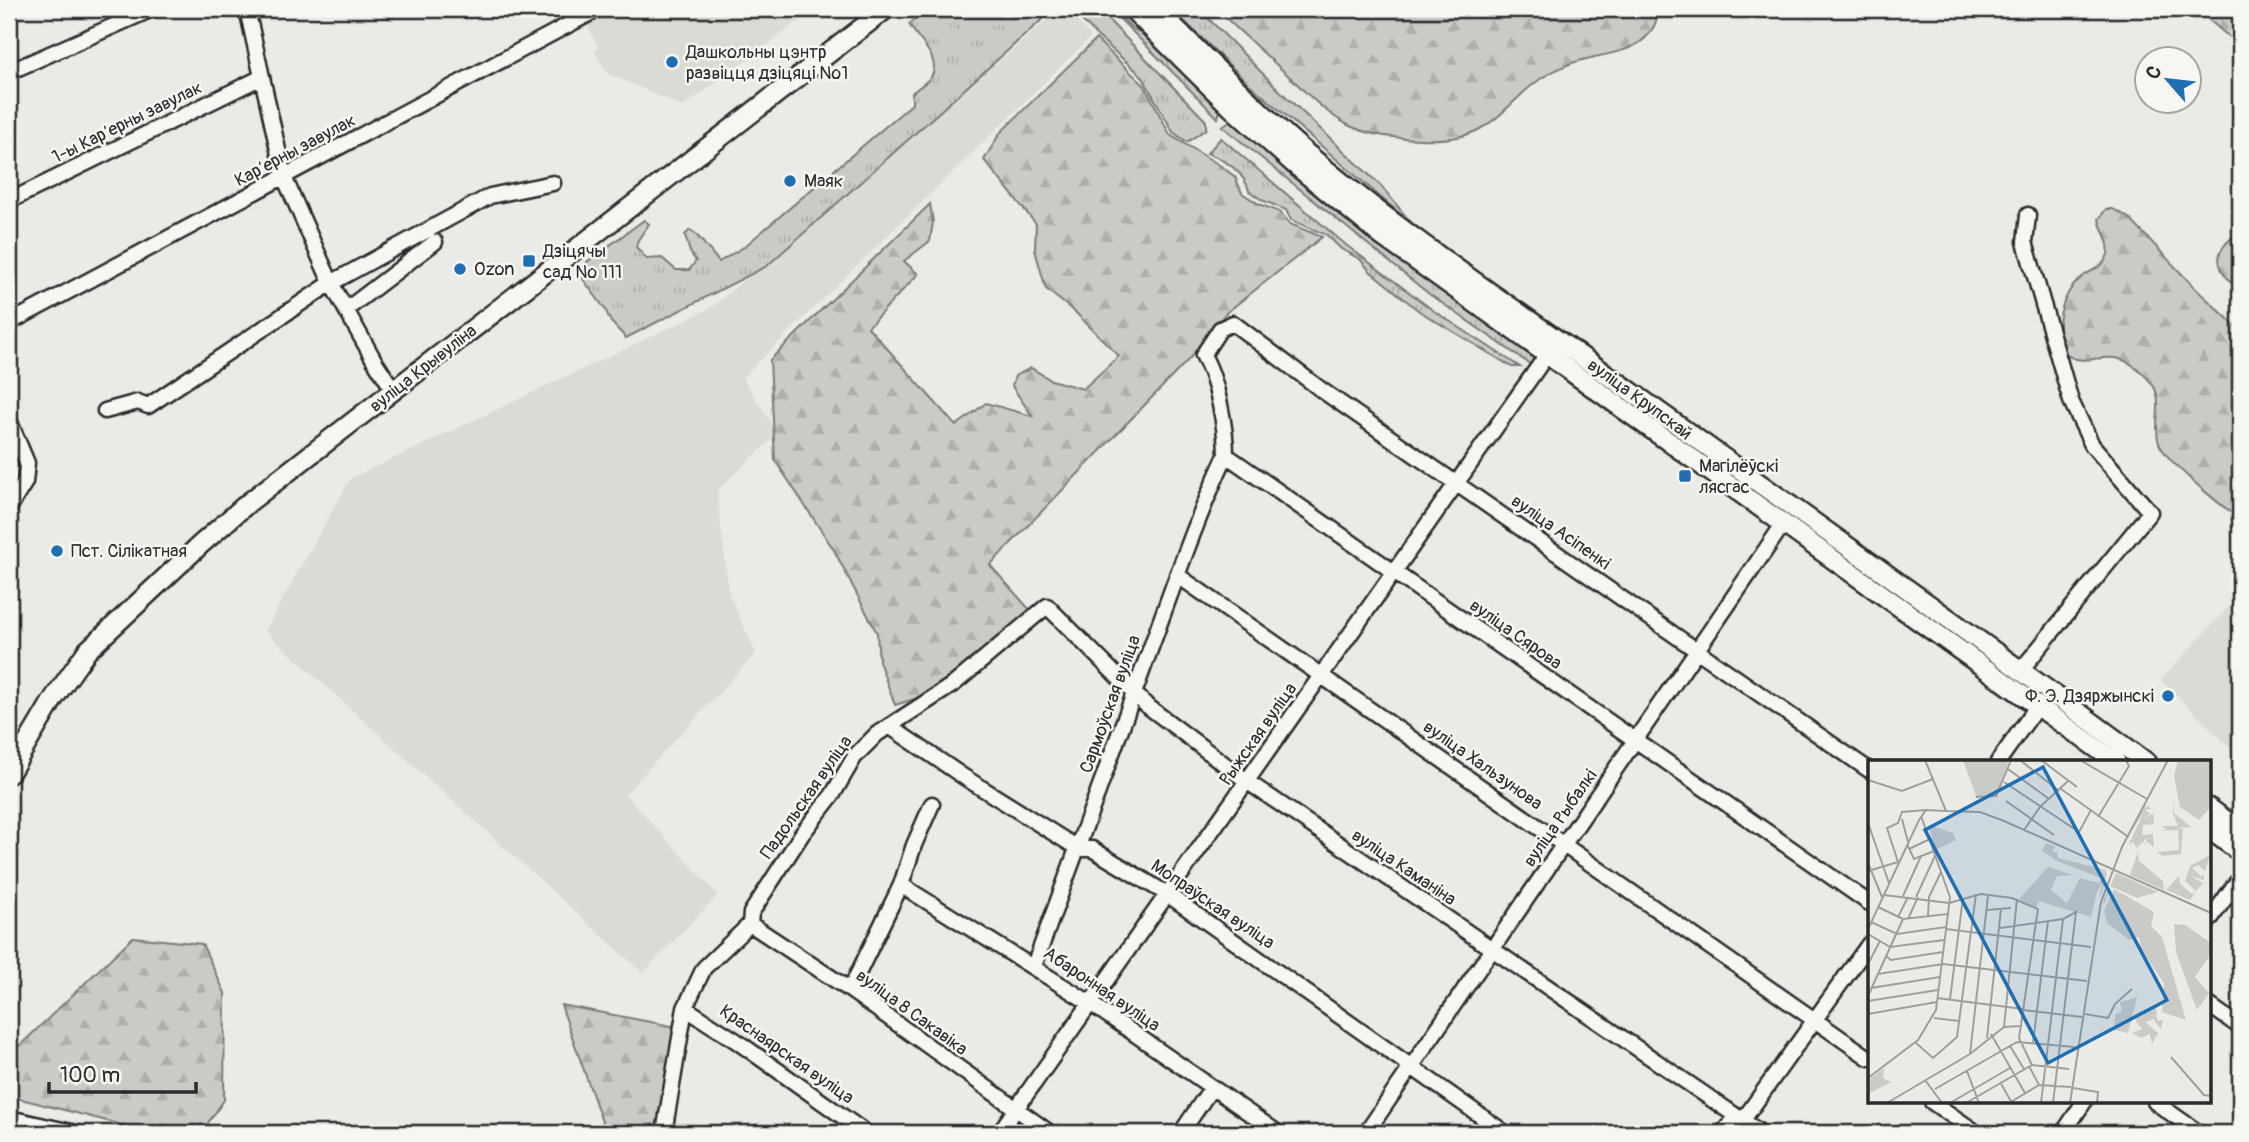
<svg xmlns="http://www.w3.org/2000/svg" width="2249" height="1142" viewBox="0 0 2249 1142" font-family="Pangolin,sans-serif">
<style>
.built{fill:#dadad6}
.grass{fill:url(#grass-tufts);stroke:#7a7a79;stroke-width:2}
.forest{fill:url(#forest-firs);stroke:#7a7a79;stroke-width:2}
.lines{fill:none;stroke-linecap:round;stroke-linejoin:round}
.minor-casing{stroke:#2b2b2b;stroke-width:19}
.major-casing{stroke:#2b2b2b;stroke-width:23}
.minor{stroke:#f6f6f2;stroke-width:14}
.major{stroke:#f6f6f2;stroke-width:18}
.poi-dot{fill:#1f6fb2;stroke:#f6f6f2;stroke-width:2.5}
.labels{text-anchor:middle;stroke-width:5;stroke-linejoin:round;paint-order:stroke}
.poi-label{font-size:18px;fill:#2b2b2b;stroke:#f6f6f2;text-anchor:start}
.street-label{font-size:18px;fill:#2b2b2b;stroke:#f6f6f2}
.inset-road{fill:none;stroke:#9e9e9b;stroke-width:2}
.view{fill:#1f6fb2;fill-opacity:0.15;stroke:#1f6fb2;stroke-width:3.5}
.inset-edge{fill:none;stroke:#2b2b2b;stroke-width:3.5}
</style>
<defs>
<pattern id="grass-tufts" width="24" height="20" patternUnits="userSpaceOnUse" patternTransform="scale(1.75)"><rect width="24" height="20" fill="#cacac7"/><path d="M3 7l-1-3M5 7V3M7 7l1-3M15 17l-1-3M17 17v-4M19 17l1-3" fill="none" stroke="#aeaeab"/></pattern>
<pattern id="forest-firs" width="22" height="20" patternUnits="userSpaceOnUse" patternTransform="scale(1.75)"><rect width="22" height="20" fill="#cacac7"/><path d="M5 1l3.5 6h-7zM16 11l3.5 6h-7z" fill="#aeaeab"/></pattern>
</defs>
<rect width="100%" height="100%" fill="#eaeae6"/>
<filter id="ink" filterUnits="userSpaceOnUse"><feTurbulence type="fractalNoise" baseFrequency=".0143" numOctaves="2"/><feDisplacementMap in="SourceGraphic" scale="14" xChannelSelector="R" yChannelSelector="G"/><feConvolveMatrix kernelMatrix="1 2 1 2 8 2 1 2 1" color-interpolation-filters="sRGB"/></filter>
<g filter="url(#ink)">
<!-- built -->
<path class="built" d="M612 9H815L683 107 607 73 595 52 598 47 586 23Z
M1060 9H1067L1091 37 742 378 778 433 717 491 729 595 756 653 625 794 718 895 643 973 265 631 350 479 711 308Z
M2240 594V757L2161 680Z"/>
<!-- grass -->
<path class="grass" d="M929 9H1054L767 266 626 338 611 322 605 309 580 275 587 262 644 220 649 224 638 240 636 247 647 259 662 258 676 270H689L696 261 690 252 685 235 690 230 696 234 719 262 745 246 912 104V93C917 88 925 84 930 78 944 60 917 39 909 24Z
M1071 9H1098L1206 121V129L1187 142 1173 132 1142 76 1096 35Z
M1110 9H1113L1132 28 1149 38 1216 104 1220 110 1218 118Z
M1172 9H1199L1279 90 1381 186 1413 225 1249 84Z
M1230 121 1238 123 1440 288 1529 353 1536 362 1534 367 1429 294 1222 126Z
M1221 138 1346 245 1434 311 1520 367H1512L1419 311 1370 271 1360 259 1341 249 1327 235 1291 220 1286 210 1262 200 1249 191C1244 171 1225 160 1207 153Z"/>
<!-- forest -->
<path class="forest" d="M1216 9H1659C1652 58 1604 50 1567 65 1556 70 1544 75 1535 83 1515 98 1500 119 1478 130 1461 139 1439 140 1420 139 1397 138 1369 136 1348 125 1327 114 1311 97 1294 81 1268 57 1242 33 1216 9Z
M2196 9H2240V46Z
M1096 39 1145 86 1170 135 1221 166 1235 177 1242 193 1259 204 1280 212 1290 224 1322 237 1226 313 1190 358 990 565 1030 610 963 677 921 697 895 705 879 661 877 633 834 550 775 460 770 360 930 204 933 222 930 241 904 261 918 274 868 327 956 426 986 403 1032 416 1012 386 1015 376 1031 368 1051 380 1083 389 1119 356 1076 313 1046 289 1035 250 1036 224 984 160 1000 133Z
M2106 209H2113L2129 218 2197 290 2240 330V519C2223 507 2164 460 2159 443 2152 423 2166 399 2150 381 2143 373 2131 362 2120 359 2095 352 2062 377 2059 331 2058 310 2067 287 2085 275 2094 269 2105 266 2108 254 2111 242 2101 230 2099 219Z
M2240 228V290C2227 280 2211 263 2224 246 2229 239 2236 236 2240 228Z
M133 937 202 944 225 993 224 1100 201 1133H154L9 1096V1056Z
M561 1005 677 1027 657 1133H606Z"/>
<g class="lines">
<defs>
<path id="minor" d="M247 9 284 177 331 283 374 360 394 391
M9 72 152 9
M9 201 262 77
M347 309 435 242
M9 323 598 9
M105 411 138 402 148 406 331 283 490 196 553 183
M9 420 27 463 25 482 9 508
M1177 575 1869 1058
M2021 670 2150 512 2092 445 2071 401 2025 242 2028 215
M889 726 964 777 1079 849H1092L1167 894 1505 1133
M1998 762 2038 705
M1869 770 1323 391 1233 323 1220 329 1203 355C1217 379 1226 427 1226 455L1869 903
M901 885 1090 1003 1278 1133
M2209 921 2236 883
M750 924 751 913 802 834 833 794 855 756 877 734 954 684 1047 606 1146 705 1248 782 1761 1133
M750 924 850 990 1050 1133
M1034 966C1076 854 1116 740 1158 628 1179 570 1200 511 1226 455
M850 990 901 885 914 845 932 804
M2209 1005 2240 1027
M685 1008 735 1040 866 1133
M1932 1102 1977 1133
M2155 1102 2199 1133
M9 1118 76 1133
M1743 1120 1869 944
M664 1133 685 1008 704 968 750 924
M999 1133 1546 356
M1181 1133 1212 1087
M1366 1133 1784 523
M1723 1133 1736 1116
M2063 1133 2084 1102"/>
<path id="major" d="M1132 9 1232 108 1293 163 1383 237 2116 762
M1156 9C1205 57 1253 107 1305 152 1409 240 1522 314 1633 393 1804 516 1977 637 2146 762
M9 774 54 698 87 651 200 545 248 503 886 9
M2209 808 2240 831
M2209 829 2240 852"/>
</defs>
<!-- minor casing -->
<use href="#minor" class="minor-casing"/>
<!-- major casing -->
<use href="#major" class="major-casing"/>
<!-- minor -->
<use href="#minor" class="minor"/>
<!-- major -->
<use href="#major" class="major"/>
</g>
</g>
<!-- markers -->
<g class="poi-dot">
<circle cx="672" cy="62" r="7"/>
<circle cx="790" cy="181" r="7"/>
<rect x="522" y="254" width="14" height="14" rx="3.5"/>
<circle cx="460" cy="269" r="7"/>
<rect x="1678" y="469" width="14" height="14" rx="3.5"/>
<circle cx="57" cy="551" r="7"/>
<circle cx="2168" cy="696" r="7"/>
</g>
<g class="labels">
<!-- poi labels -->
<g class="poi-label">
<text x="686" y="58">Дашкольны цэнтр<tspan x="686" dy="21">развіцця дзіцяці №1</tspan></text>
<text x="804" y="187">Маяк</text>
<text x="543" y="257">Дзіцячы<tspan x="543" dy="21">сад № 111</tspan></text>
<text x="474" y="275">Ozon</text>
<text x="1699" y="472">Магілёўскі<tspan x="1699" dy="21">лясгас</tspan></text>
<text x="71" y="557">Пст. Сілікатная</text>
<text x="2154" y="702" text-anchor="end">Ф. Э. Дзяржынскі</text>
</g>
<!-- street labels -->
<g class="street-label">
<text transform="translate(127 122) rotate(-26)" y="6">1-ы Карʼерны завулак</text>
<text transform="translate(295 150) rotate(-28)" y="6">Карʼерны завулак</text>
<text transform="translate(423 368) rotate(-38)" y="6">вуліца Крывуліна</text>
<text transform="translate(1640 399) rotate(36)" y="6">вуліца Крупскай</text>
<text transform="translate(1561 532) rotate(35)" y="6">вуліца Асіпенкі</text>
<text transform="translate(1516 634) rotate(35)" y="6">вуліца Сярова</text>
<text transform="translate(1110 704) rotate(-70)" y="6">Сармоўская вуліца</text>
<text transform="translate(1258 734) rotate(-55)" y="6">Рыжская вуліца</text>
<text transform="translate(1483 765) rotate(35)" y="6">вуліца Хальзунова</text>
<text transform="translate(806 797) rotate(-55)" y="6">Падольская вуліца</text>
<text transform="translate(1560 818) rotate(-55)" y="6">вуліца Рыбалкі</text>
<text transform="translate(1404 867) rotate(34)" y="6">вуліца Каманіна</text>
<text transform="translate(1213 904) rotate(34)" y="6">Мопраўская вуліца</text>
<text transform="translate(1102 989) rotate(34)" y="6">Абаронная вуліца</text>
<text transform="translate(912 1012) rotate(36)" y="6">вуліца 8 Сакавіка</text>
<text transform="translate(787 1054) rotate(35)" y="6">Краснаярская вуліца</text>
</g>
</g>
<!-- overview -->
<g transform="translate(1868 760)">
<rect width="343" height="343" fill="#eaeae6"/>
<path d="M305 39 306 53 323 67 309 68 315 69 313 94 294 96 289 92 311 90 310 70 293 71 299 69 293 66H310L305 53ZM278 44V49L280 45 283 49 277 50 282 53 276 59 285 53 286 64 275 65 274 75 285 74 286 87 279 82 276 88 280 77 269 88 265 82 261 84 275 54 262 73ZM178 83 187 87 184 92H189L190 98 238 110 239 115 231 140 234 123 225 138 233 118 189 101 174 91ZM270 92 271 101 295 121 296 130 262 115ZM342 95 337 111 330 105 324 108 334 117 336 113V120L323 116 335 123 328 131 317 121 322 106ZM248 113 290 132 269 138 242 126 236 145 235 141ZM311 116 312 124 324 134 328 131 322 140 298 130Z" fill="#cacac7"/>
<path d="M95 0H141L127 37 108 36ZM310 0H343V47L331 60 312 47 306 16ZM61 65 85 73 88 80 67 90ZM180 107 205 115 189 116 183 130 199 143 212 118 231 123 223 157 171 141 168 148 151 139ZM246 129 286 152 283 166 294 177 318 260 294 252 296 223 273 189 271 177 261 180 239 163 236 151ZM306 164 317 165 343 183V194L327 217 341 233 329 250 308 192ZM269 237 260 273 246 270 247 255 254 251 252 242ZM288 247 289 261 295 260 293 269 285 259 277 262 290 273 284 284 282 274 273 278 264 273 274 269 268 262 269 253Z" fill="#cacac7"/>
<path d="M16 308 15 318 23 322 2 333 0 320Z" fill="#cacac7"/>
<path class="inset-road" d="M57 0 78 51 112 52 136 61 343 153M152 0 191 31M173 0 209 27M212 0 279 39M140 9 181 39M0 20 34 31 65 19M136 22 211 72 223 50M193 29 259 76M108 37 128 36 143 0M138 41 186 75M230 57 261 6 258 0M34 59 40 82M0 63 21 123M156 70 172 47 200 21M39 84 46 99 66 91M41 89 62 79M30 102 19 68 30 63 34 52 58 50M0 103 14 137M0 111 30 102M16 135 81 143M35 136 53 96M48 137 67 96M81 143 113 134 144 138 170 149 151 278 164 305M10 147 35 159M119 150 143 148M60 156 61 137 73 112M30 157 40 137M35 159 80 154M40 159 50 137M3 162 29 174 78 167M132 168 195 159M0 169 51 60 58 50 78 51M78 169 223 187M0 174 22 187M22 187 76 180M18 196 23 200 75 192M0 204 12 181M10 214 75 204 219 221M3 228 72 217M0 236 35 159M69 238 155 249M82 239 95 138M0 241 70 230M155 250 214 257M0 254 69 242M217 254 240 258 247 244 264 229M66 258 91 261M136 267 149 139M123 274 157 333M119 278 133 149M48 283 65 298 89 277 108 134M165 283 180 161M142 286 156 309M102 294 120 136M303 297 336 335 343 336M161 306 171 325M99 311 111 343M0 318 50 280 68 250 82 137 53 56M57 320 74 343M132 322 144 343M205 328 230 332 229 343M67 329 149 282 206 287M19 343 102 294 136 267 153 266M82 343 142 308M98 343 164 305 201 309M141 343 171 325 203 327M173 343 195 159 208 152 185 343M202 343 233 142 254 87 300 0"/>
<path class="view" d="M175 7 299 240 180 303 57 70Z"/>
<rect width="343" height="343" class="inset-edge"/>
</g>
<!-- margin -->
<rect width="2249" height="1142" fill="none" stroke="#f6f6f2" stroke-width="35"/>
<rect x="18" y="18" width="2214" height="1107" fill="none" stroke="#2b2b2b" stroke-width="2.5" filter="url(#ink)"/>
<!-- north arrow -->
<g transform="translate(2168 80) rotate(298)"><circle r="33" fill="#f6f6f2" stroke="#a5a5a2" stroke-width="2"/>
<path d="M0-5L12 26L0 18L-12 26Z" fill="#1f6fb2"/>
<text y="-10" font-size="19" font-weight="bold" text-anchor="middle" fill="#2b2b2b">С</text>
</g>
<!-- scale -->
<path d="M49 1082v10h147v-10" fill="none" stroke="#2b2b2b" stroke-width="3.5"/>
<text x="60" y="1082" font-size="21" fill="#2b2b2b" stroke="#f6f6f2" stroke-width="5" paint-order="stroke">100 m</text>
</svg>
